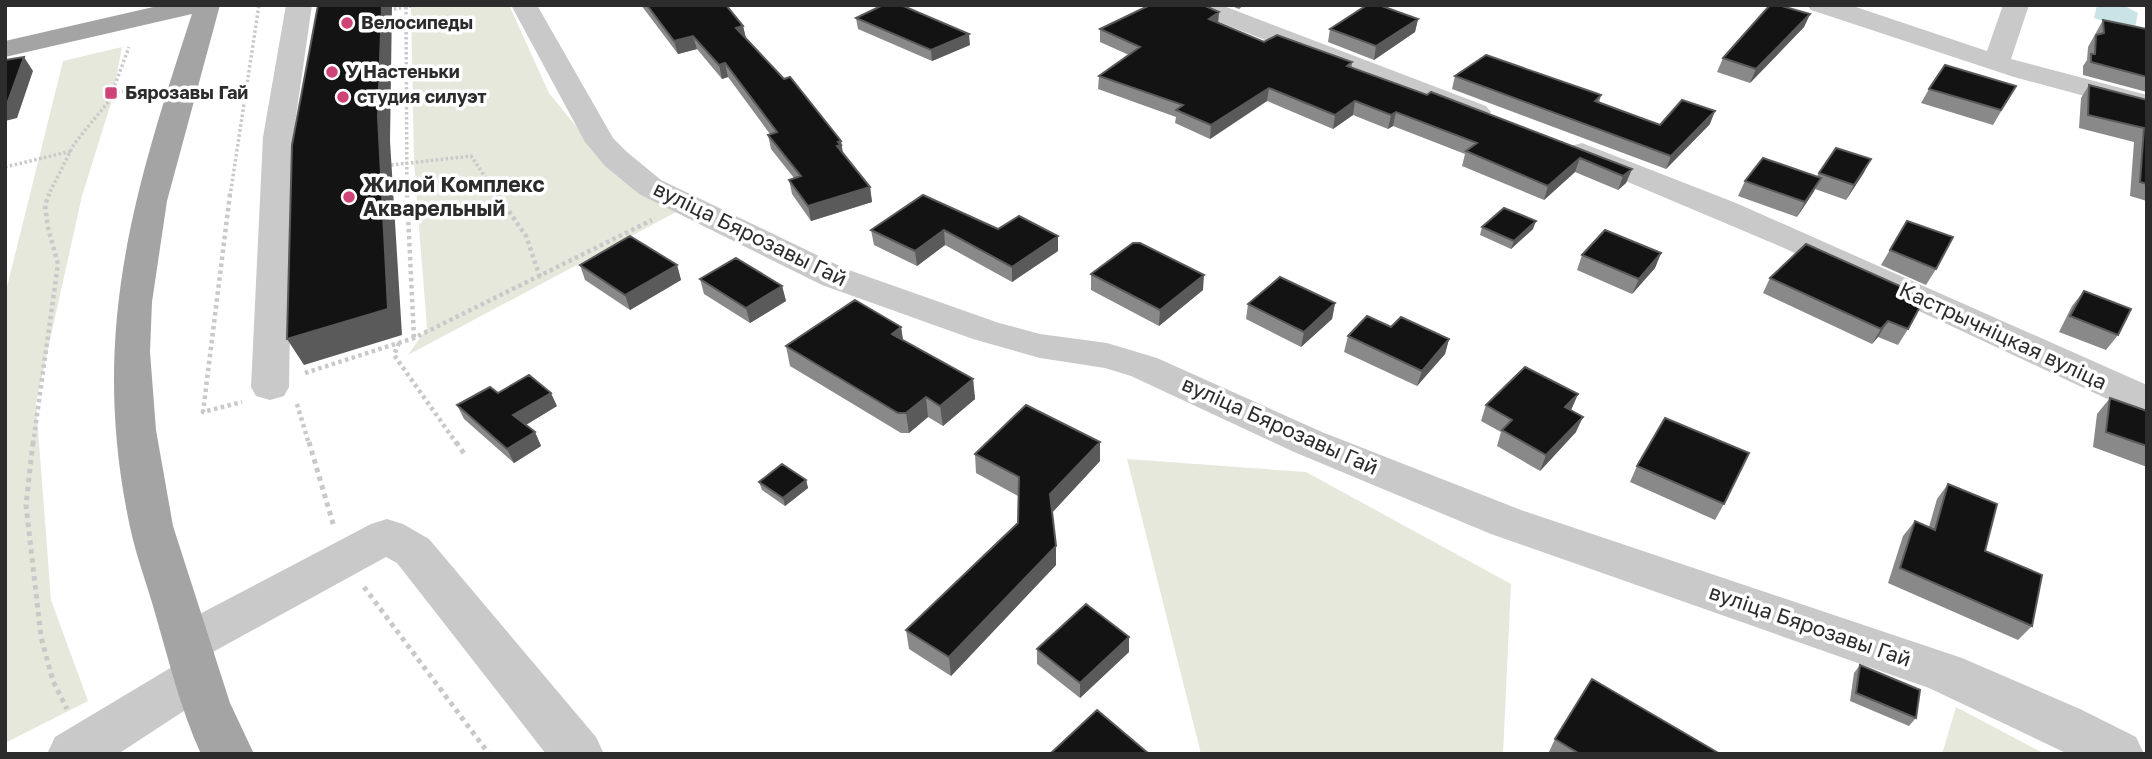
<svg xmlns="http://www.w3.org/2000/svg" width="2152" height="759" viewBox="0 0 2152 759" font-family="'Golos Text',sans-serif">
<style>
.green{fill:#e6e8dc}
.water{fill:#cae3e6}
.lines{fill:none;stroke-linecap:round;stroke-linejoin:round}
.path-far2{stroke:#c9c9c9;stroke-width:3.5;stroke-dasharray:2.5 2.5;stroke-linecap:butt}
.path-far1{stroke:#c9c9c9;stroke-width:4.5;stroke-dasharray:3.5 3.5;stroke-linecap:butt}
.path{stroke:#c9c9c9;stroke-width:5;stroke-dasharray:4.5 4.5;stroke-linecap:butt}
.minor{fill:#c9c9c9;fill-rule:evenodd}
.major{fill:#a4a4a4;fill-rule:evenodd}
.wall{fill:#898989}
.shaded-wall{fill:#5a5a5a}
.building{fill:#131313;stroke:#5a5a5a;stroke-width:2}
.poi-dot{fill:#ce4476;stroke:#fff;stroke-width:2.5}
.labels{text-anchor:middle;stroke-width:7;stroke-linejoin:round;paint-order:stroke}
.far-poi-label{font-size:18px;font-weight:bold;fill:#2c2c2c;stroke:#fff;text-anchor:start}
.poi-label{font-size:21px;font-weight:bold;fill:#2c2c2c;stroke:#fff;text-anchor:start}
.street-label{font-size:21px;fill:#2c2c2c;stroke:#fff}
</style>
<rect width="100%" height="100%" fill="#fff"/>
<!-- green -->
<path class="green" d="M411 5H509L549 93 598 153 678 211 408 355 427 328 414 163Z
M122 47 112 100 82 196 36 403 51 600 88 701 5 743V295L63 61Z
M1127 459 1306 472 1511 584 1503 754H1201Z
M1956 707 2045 754H1942Z"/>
<!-- water -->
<path class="water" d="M2097 5H2123L2138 13 2135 27 2118 26 2094 18Z"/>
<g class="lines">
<!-- path-far2 -->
<path class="path-far2" d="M406 7 407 196
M389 10 416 5
M112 93 152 87
M391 165 471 156 498 196
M5 167 72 151
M48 196 74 144 109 101 129 47
M230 196 259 5"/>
<!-- path-far1 -->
<path class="path-far1" d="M230 194 203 412 242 402
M407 194 414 338
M497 194 526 236 540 277
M399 343 394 355 457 444
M305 373 414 338 652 220
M297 404 309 444
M33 444 58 264 48 228 45 205 49 194"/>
<!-- path -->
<path class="path" d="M33 442 26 505 41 637 53 681 67 709
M309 442 334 527
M456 442 465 455
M364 587 489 754"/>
<!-- minor -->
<path class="minor" d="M286 5H312L293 137 289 387 284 396 270 400 256 396 251 387 263 137Z
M511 5H537L613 138 627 152 661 180 846 269 999 323 1040 334 1107 343 1157 358 1322 432 1521 510 1962 658 2080 709 2136 737 2144 754H2068L1929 688 1491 534 1294 452 1131 376 1105 368 1040 358 973 339 822 285 639 194 605 166 585 142Z
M1184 5H1221L1486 106 1491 112 1486 118 1476 121 1466 118 1188 10Z
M1807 5H1850L1987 51 2003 5H2029L2011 59 2147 95V113L2014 77 1811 10Z
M1582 143 1736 203 2147 385V415L2133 411 1784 248 1571 158 1567 152 1571 146Z
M387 519 403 524 429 539 596 737 604 754H546L397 563 386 557 202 658 213 662 220 677 213 692 118 754H47L55 737 182 661 171 657 164 643 171 629 371 524Z"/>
<!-- major -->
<path class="major" d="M162 5H220L167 201 152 302 150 352 156 430 173 526 230 703 254 754H201C180 708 169 661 155 613 147 584 136 556 130 527 89 335 133 194 192 14L5 57V41Z"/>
</g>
<!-- wall -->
<path class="wall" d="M641 5H726L743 26 746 38 841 141 843 153 870 187 872 202 811 221 792 194 789 180 794 178 771 149 768 135 770 134 728 77 722 79 697 49 678 54Z
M1229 5H1244L1239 9Z
M1810 14 1804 27 1750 83 1717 72 1723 58Z
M856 18 970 45 932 61 858 29Z
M1418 19 1415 32 1374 60 1328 42 1330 29Z
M2103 20 2147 29V92L2083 75V66L2087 60 2088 47Z
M1218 23 1264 42 1352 62V68L1632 169 1626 183 1618 190 1575 172 1544 200 1462 166 1465 154 1393 126 1388 129 1353 115 1333 129 1267 101 1210 139 1175 123 1176 117 1098 89 1099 76 1129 55 1100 42V29Z
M1455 76 1601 95 1599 103 1660 125 1710 124 1666 169 1452 89Z
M2089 85 2147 100V201L2130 196 2134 142 2079 128 2081 98Z
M2016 86 1993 125 1921 103 1929 89Z
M1871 159 1863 174 1846 200 1815 189 1797 217 1738 196 1745 181 1817 176 1819 173Z
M1907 221 1936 269 1926 285 1881 265Z
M1482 227 1533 229 1511 249 1480 235Z
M998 229 1058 251 1012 282 945 245 917 266 874 245 871 230Z
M1661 253 1655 268 1632 294 1577 270 1582 255Z
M580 265H677L681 280 630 310 585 280Z
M1091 274 1203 290 1159 326 1091 290Z
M1770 278 1918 302 1908 329 1898 345 1878 337 1872 344 1763 293Z
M700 279 782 286 786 301 750 323 704 294Z
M2084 291 2118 335 2106 350 2059 332 2072 306Z
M1335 303 1332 319 1301 347 1246 319 1248 304Z
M901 327 903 340 973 379 975 399 943 426 928 417 909 433H901L790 366 786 346Z
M1391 327 1449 339 1445 354 1417 386 1344 352 1348 336Z
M498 393 557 406 526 425 535 432 541 446 514 463 464 419 457 405Z
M1578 394 1571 410 1576 432 1540 471 1497 446 1501 432 1481 421 1486 405Z
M2110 398 2147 411V467L2093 447 2097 414Z
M1100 442V461L1052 512 1056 546V565L951 676 909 649 906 630 1018 523V496L976 473 975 454Z
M1637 466 1724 504 1715 520 1630 482Z
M806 480 808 488 785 506 762 490 759 482Z
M1948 484 1985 551 2032 626 2018 640 1888 583 1903 536 1915 521 1929 527 1937 499Z
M1129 637V652L1080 698 1037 664V649Z
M1860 665 1916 718 1909 726 1850 701 1854 673Z
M1555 739 1720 754H1548Z"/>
<!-- shaded-wall -->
<path class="shaded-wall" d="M382 5H392L390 141 402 335 304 365 287 339 378 116Z
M1219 12 1218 25 1209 19Z
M1810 14 1804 27 1750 83 1756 69Z
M1418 19 1415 32 1374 60 1376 46Z
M743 26 746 39 736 28Z
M969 34 970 45 932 61 931 50Z
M693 36 697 49 678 54 674 41Z
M24 57 33 71 17 118 5 121V104Z
M725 63 728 77 722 79 719 65Z
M1269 88 1267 101 1210 139 1211 125Z
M1355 101 1353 115 1333 129 1335 115Z
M1715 111 1710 124 1666 169 1671 156Z
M1396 112 1393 126 1388 129 1391 115Z
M841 141 843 155 837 146 838 142Z
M1580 158 1575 172 1544 200 1548 186Z
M1871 159 1863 174 1846 200 1854 185Z
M1632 169 1626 183 1618 190 1623 176Z
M1821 178 1813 193 1797 217 1805 202Z
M870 187 872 202 811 221 808 206Z
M1536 221 1533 229 1511 249 1514 241Z
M944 230 945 245 917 266 915 251Z
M1058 236V251L1012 282V267Z
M1661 253 1655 268 1632 294 1639 279Z
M677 265 681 280 630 310 625 295Z
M1204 275 1203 290 1159 326 1160 310Z
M782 286 786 301 750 323 746 308Z
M1335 303 1332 319 1301 347 1304 332Z
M1888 321 1878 337 1872 344 1881 329Z
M901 327 904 347 892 334Z
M1449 339 1445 354 1417 386 1422 371Z
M973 379 975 399 943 426 940 406Z
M551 393 557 406 519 429 513 415Z
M1578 394 1571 410 1558 423 1565 407Z
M926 397 928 417 909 433 906 413Z
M1583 417 1576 432 1540 471 1546 455Z
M535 432 541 446 514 463 507 449Z
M1100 442V461L1051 514 1050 494Z
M806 480 808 488 785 506 783 498Z
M1056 546V565L951 676 949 657Z
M1129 637V652L1080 698V683Z"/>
<!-- building -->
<path class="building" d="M318 5H382L378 116 388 309 287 339 292 145Z
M647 5H726L743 26 736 28 784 79 790 77 841 141 838 142 841 145 837 146 870 187 808 206 789 180 801 176 768 135 777 132 725 63 719 65 693 36 674 41Z
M883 5H901L969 34 931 50 856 18Z
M1150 5H1203L1219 12 1209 19 1264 42 1277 35 1352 62 1347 66 1427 95 1431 92 1632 169 1623 176 1580 158 1548 186 1466 151 1477 143 1396 112 1391 115 1355 101 1335 115 1269 88 1211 125 1176 110 1183 105 1099 76 1140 47 1100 29Z
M1367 5H1379L1418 19 1376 46 1330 29Z
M1770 5H1778L1810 14 1756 69 1723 58Z
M2103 20 2147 29V77L2091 62V54H2095L2096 35 2104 33Z
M1486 55 1601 95 1595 101 1660 125 1682 100 1715 111 1671 156 1455 76Z
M24 57 7 104H5V60Z
M1945 65 2016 86 2001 110 1929 89Z
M2089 85 2147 100V184L2140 182 2144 128 2088 115Z
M1836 148 1871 159 1854 185 1819 173Z
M1763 158 1821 178 1805 202 1745 181Z
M923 195 998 229 1019 216 1058 236 1012 267 944 230 915 251 871 230Z
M1504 208 1536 221 1514 241 1482 227Z
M1907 221 1953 237 1936 269 1890 250Z
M1605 230 1661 253 1639 279 1582 255Z
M630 236 677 265 625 295 580 265Z
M1133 243H1140L1204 275 1160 310 1091 274Z
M1806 244 1922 296 1918 302 1922 303 1908 329 1888 321 1881 329 1770 278Z
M736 258 782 286 746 308 700 279Z
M1280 277 1335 303 1304 332 1248 304Z
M2084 291 2131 309 2118 335 2070 316Z
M855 300 901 327 892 334 973 379 940 406 926 397 906 413H898L786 346Z
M1367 316 1391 327 1401 317 1449 339 1422 371 1348 336Z
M1525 367 1578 394 1565 407 1583 417 1546 455 1502 430 1512 420 1486 405Z
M529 375 551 393 513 415 535 432 507 449 457 405 490 387 498 393Z
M2110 398 2147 411V446L2106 432Z
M1026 405 1100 442 1050 494 1056 546 949 657 906 630 1018 523 1019 477 975 454Z
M1665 418 1749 453 1724 504 1637 466Z
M782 464 806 480 783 498 759 482Z
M1948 484 1997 504 1985 551 2042 575 2032 626 1900 568 1915 521 1935 530Z
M1086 604 1129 637 1080 683 1037 649Z
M1860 665 1920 690 1916 718 1856 693Z
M1592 679 1720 754H1580L1555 739Z
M1097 710 1149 754H1050Z"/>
<!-- markers -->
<g class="poi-dot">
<circle cx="347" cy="23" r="7"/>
<circle cx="332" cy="72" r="7"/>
<rect x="104" y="86" width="14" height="14" rx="3.5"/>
<circle cx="343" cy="97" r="7"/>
<circle cx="349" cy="197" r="7"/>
</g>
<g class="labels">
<!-- far-poi labels -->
<g class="far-poi-label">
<text x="361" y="29">Велосипеды</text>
<text x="346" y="78">У Настеньки</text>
<text x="125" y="99">Бярозавы Гай</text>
<text x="357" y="103">студия силуэт</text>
</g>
<!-- poi labels -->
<g class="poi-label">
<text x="363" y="192">Жилой Комплекс<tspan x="363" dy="24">Акварельный</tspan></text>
</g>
<!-- street labels -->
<g class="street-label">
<text transform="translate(750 234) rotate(26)" y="7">вуліца Бярозавы Гай</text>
<text transform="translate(2003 336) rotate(25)" y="7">Кастрычніцкая вуліца</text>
<text transform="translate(1280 426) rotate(24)" y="7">вуліца Бярозавы Гай</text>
<text transform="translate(1810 626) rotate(19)" y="7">вуліца Бярозавы Гай</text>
</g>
</g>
<!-- border -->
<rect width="2152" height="759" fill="none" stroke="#2c2c2c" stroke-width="14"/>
</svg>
